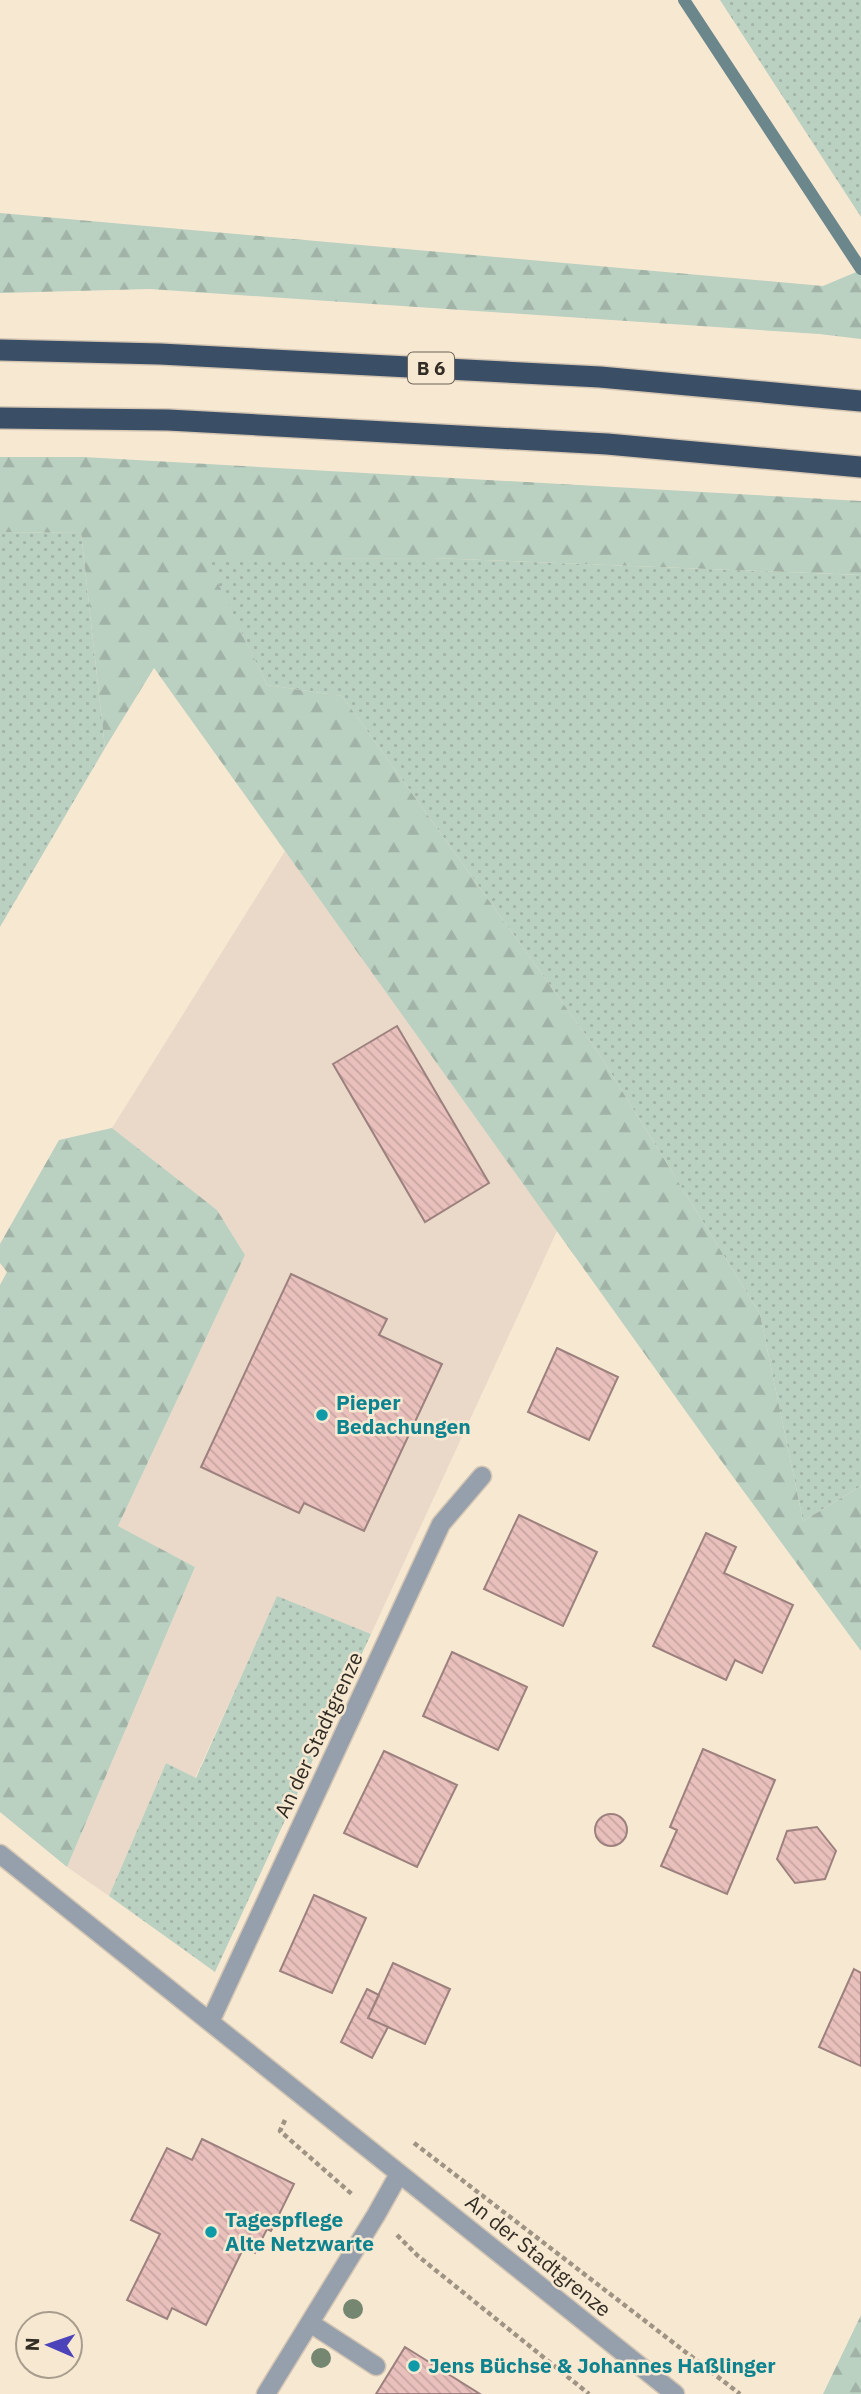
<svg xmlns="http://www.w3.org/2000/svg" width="861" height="2394" viewBox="0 0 861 2394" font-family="'IBM Plex Sans',sans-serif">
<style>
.commercial{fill:#ead9c9}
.grass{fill:url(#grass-dots)}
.forest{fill:url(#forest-firs)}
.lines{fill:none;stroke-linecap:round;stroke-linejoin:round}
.stream{stroke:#6b878c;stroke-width:12}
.building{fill:url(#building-back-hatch);stroke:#9c817e;stroke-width:2}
.minor-casing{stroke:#d4c6b3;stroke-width:21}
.highway-casing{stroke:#d4c6b3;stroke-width:24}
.path{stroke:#9f9484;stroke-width:4.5;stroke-dasharray:5 3.5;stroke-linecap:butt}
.minor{stroke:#96a0ad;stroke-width:18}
.highway{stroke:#3a4e66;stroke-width:21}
.tree{fill:#768771}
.culture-dot{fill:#0f9aa8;stroke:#f7e8d2;stroke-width:2.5}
.labels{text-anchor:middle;stroke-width:5;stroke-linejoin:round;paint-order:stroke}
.shield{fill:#f7e8d2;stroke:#6d6558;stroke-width:2}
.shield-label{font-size:19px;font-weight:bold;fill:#322d24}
.culture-label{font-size:21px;font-weight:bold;fill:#0d838f;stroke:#f7e8d2;text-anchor:start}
.street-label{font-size:21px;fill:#322d24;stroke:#f7e8d2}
</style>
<defs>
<pattern id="grass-dots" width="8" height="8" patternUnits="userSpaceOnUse" patternTransform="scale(1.75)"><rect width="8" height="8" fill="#bad0c1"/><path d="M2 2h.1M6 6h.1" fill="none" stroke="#a0b3a6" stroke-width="1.8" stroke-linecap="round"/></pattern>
<pattern id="forest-firs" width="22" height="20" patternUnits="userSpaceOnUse" patternTransform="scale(1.75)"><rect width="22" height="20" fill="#bad0c1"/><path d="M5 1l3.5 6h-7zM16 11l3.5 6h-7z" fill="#a0b3a6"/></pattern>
<pattern id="building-back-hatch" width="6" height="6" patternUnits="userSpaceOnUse" patternTransform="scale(1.75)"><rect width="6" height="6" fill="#e9c0bb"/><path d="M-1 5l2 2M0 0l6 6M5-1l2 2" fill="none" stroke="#c8a5a1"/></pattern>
</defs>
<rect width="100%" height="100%" fill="#f7e8d2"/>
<!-- commercial -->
<path class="commercial" d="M285 851 557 1231 371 1634 277 1597 195 1778 166 1763 109 1896 67 1867 195 1567 118 1526 245 1255 217 1210 112 1128Z"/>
<!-- grass -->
<path class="grass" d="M720 0H861V217Z
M0 532 81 533 105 748 0 927Z
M431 558 861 575V1486L803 1521 760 1314 598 1052 342 696 267 685 206 559Z
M277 1596 371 1634 215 1972 109 1896 166 1763 196 1778Z"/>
<!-- forest -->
<path class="forest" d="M0 213 823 286 861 270V339L819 334 150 289 0 293Z
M0 457H83L861 501V575L431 558 207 560 267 685 342 696 598 1052 760 1314 803 1521 861 1486V1651L717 1455 154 668 105 748 81 533 0 532Z
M112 1128 217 1210 245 1255 118 1526 195 1567 67 1867 0 1812V1285L7 1272 0 1263V1244L59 1140Z
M861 2315V2394H823Z"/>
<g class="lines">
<!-- stream -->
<path class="stream" d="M684 0 861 269"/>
</g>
<!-- building -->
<path class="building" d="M397 1026 489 1183 425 1222 333 1064Z
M291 1274 387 1319 379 1335 442 1364 364 1531 304 1503 299 1513 201 1467Z
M557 1348 618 1377 589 1440 528 1412Z
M519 1515 597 1552 563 1626 484 1589Z
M706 1533 736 1547 724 1573 793 1605 762 1673 735 1660 726 1680 653 1646Z
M452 1652 527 1687 498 1750 423 1716Z
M703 1749 775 1780 727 1894 661 1866 677 1830 670 1827Z
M384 1751 457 1785 417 1867 344 1833Z
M595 1830a16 16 0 1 1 32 0a16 16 0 1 1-32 0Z
M817 1827 836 1851 825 1879 795 1883 777 1859 787 1831Z
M314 1895 366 1918 332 1993 280 1971Z
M393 1963 450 1989 425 2044 368 2018Z
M854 1969 861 1973V2066L819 2047Z
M367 1989 379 1995 368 2018 388 2027 372 2058 341 2042Z
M202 2139 294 2184 271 2231 267 2229 255 2253 244 2247 206 2325 172 2308 167 2319 127 2300 160 2234 131 2220 167 2148 192 2160Z
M405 2347 480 2394H376Z"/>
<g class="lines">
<defs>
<path id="minor" d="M0 1854 675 2394
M210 2022 441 1524 482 1476
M310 2323 376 2366
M266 2394 376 2215 399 2174"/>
<path id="highway" d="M0 350 160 354 600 377 861 401
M0 418 168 420 607 444 861 467"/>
</defs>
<!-- minor casing -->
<use href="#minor" class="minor-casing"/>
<!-- highway casing -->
<use href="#highway" class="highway-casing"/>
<!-- path -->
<path class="path" d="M285 2120 280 2131 354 2196
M414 2143 740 2394
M397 2235 418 2256 589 2394"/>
<!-- minor -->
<use href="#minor" class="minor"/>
<!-- highway -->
<use href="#highway" class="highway"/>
</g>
<!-- trees -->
<g class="tree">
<circle cx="353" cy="2309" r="10"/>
<circle cx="321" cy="2358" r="10"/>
</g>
<!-- markers -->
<g class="culture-dot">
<circle cx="322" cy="1415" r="7"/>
<circle cx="211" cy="2232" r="7"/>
<circle cx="414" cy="2366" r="7"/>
</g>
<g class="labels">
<!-- shield labels -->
<rect class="shield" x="408" y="352.5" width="46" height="31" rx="5"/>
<g class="shield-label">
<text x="431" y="375">B 6</text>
</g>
<!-- culture labels -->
<g class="culture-label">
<text x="336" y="1410">Pieper<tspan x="336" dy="24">Bedachungen</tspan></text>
<text x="225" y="2227">Tagespflege<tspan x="225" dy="24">Alte Netzwarte</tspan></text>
<text x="428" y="2373">Jens Büchse &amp; Johannes Haßlinger</text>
</g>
<!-- street labels -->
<g class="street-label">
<text transform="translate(319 1735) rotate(-65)" y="7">An der Stadtgrenze</text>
<text transform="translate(538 2256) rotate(39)" y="7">An der Stadtgrenze</text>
</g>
</g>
<!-- north arrow -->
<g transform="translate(49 2345) rotate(272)"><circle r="33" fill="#f7e8d2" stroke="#a89d8c" stroke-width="2"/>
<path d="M0-5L12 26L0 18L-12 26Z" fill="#4c42b9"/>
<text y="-10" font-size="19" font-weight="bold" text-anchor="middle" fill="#322d24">N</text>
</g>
</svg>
